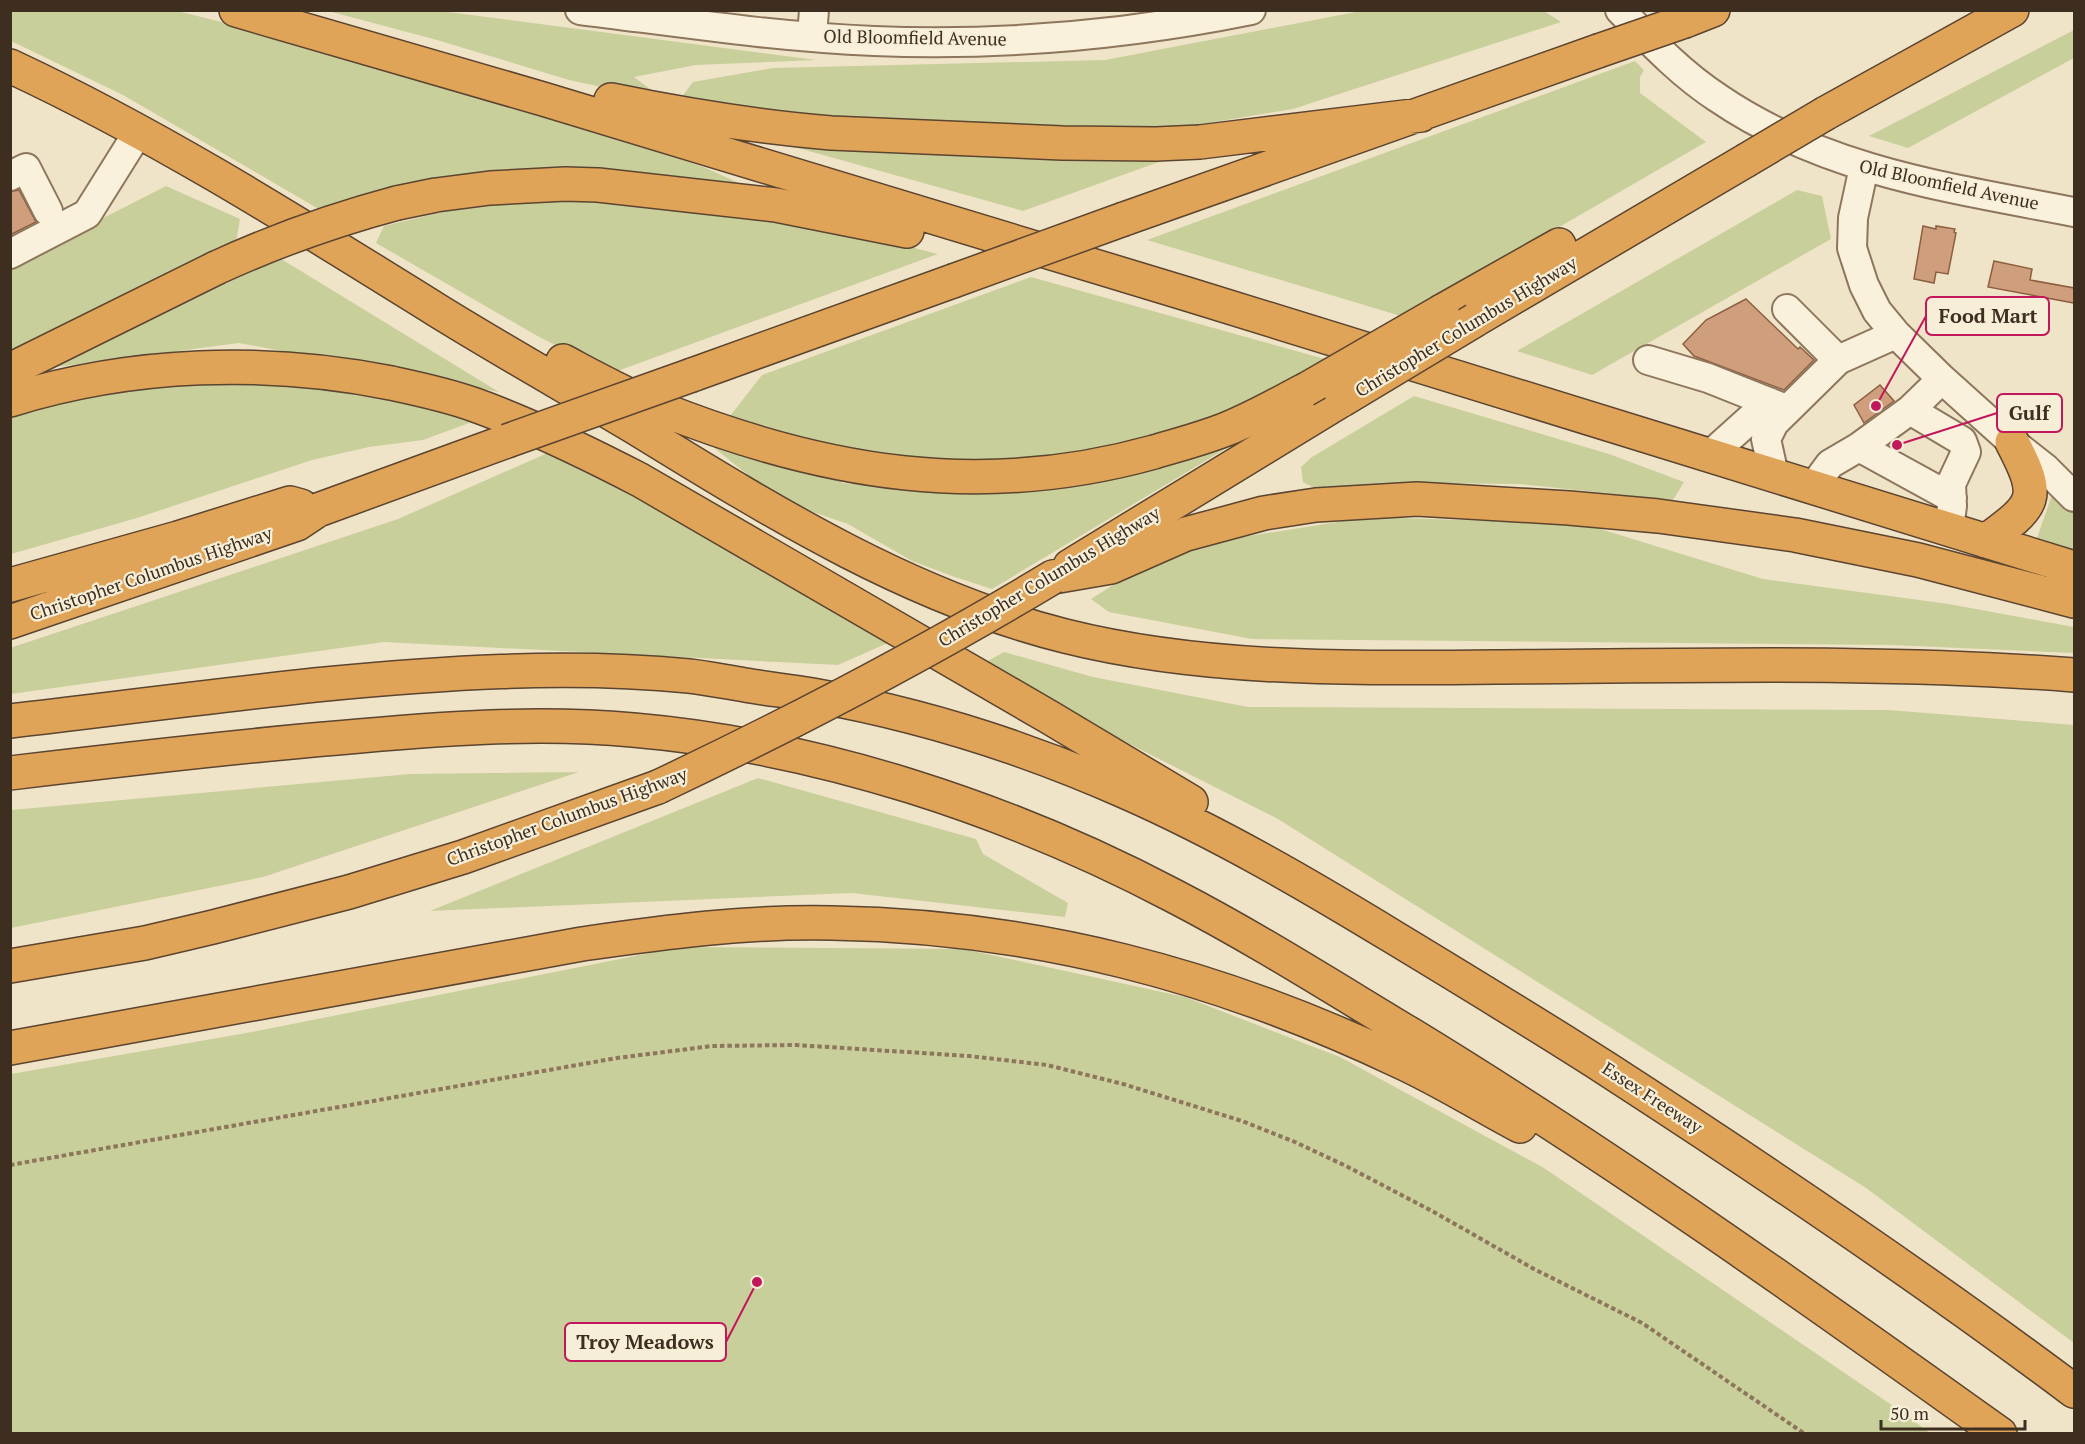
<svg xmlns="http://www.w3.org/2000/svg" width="2085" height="1444" viewBox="0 0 2085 1444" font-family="'PT Serif',serif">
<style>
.green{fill:#c9cf9b}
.building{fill:#cf9f7d;stroke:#8d5f41;stroke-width:1.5}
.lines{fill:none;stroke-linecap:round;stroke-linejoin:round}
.minor-casing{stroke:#8d765c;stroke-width:32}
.highway-casing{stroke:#5b4430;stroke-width:36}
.path{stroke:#8d765c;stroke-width:4;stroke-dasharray:4.5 3;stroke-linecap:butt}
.minor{stroke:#faf1dc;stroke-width:28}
.highway{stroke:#e0a458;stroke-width:33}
.highway-bridge-casing{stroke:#5b4430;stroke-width:36;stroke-linecap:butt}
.highway-bridge{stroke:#e0a458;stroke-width:33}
.labels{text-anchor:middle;stroke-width:4.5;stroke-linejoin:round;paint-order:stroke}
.street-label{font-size:18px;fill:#3d2e20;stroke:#f7eed8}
.leader{fill:none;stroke:#c2185b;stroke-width:2}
.callout-dot{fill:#c2185b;stroke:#f7eed8;stroke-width:2}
.callout{fill:#f7eed8;stroke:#c2185b;stroke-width:2}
.callout-label{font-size:20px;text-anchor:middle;font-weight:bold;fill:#3d2e20}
</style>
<rect width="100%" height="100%" fill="#f0e4c8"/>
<!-- green -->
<path class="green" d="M10 11H177L266 33 598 131 706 168 741 184 740 188 322 211 123 95 11 41Z
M328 11H440L816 60 696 65 634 77 666 101 569 80 437 40Z
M1361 11H1544L1561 22 1293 109 1178 128 1049 127 793 116 681 98 693 82 773 68 1105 60Z
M2074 30V58L1908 148 1869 136Z
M1635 61 1644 70 1640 77V93L1706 142 1404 317 1147 240Z
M798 148 1167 159 1023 211Z
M166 186 240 219 236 243 11 356V265Z
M1797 190 1822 196 1831 239 1592 375 1517 351Z
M605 196 836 228 938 254 612 373 539 337 376 243 384 226 476 204Z
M278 257 499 392 239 343 33 370Z
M1031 277 1332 361 1240 408 1188 427 1135 443 1017 460H922L829 446 730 416 762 375Z
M306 380 480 419 423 440 369 447 312 460 137 518 11 554 10 409 115 383Z
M1414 396 1609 454 1684 482 1673 500 1520 484 1415 483 1316 489 1303 482 1301 467 1312 457Z
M1262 427 992 589 952 576 912 561 848 524 807 510 768 491 708 443 840 475 842 483 952 493H1007L1059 489 1060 482Z
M561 447 890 642 838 665 384 642 11 694 10 648 398 519Z
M2053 492 2074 514V550L2037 538Z
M1369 517 1584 524 1763 579 1949 604 2074 627V653L1891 645 1252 639 1109 612 1091 599 1132 573 1217 541Z
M1004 652 1093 677 1248 707 1889 710 2074 725V1343L1866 1188 1278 819 1088 723 986 662Z
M579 772 263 877 11 928V810L410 774Z
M758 778 976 839 983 854 1068 903 1065 917 852 893 430 911Z
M680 947 964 949 1185 997 1340 1057 1544 1168 1896 1408 1930 1433 11 1434V1074L257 1031Z"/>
<!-- building -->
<path class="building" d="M19 190 36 222 10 235V192Z
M1923 226 1936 229V226L1955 229 1954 232 1956 233 1948 274 1936 272 1934 283 1914 279Z
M1994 261 2032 269 2030 280 2074 288V303L1988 287Z
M1746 299 1798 349 1800 347 1814 360 1784 390 1694 356 1683 344 1706 320Z
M1880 385 1894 401 1864 423 1854 405Z"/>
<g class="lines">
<defs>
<path id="minor" d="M580 10C678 22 776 37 874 41 1000 46 1127 35 1251 10
M1620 10C1651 42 1681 74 1718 98 1825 171 1950 188 2074 212
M812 36 814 10
M1864 167 1853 218 1852 248 1864 285 1877 311 1896 334 1942 379 2012 442 2045 468 2074 497
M10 176 26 168 48 211
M10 254 87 214 139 131
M1787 309 1838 360
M1648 360 1708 378 1786 409
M1910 410 1962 441 1966 452 1951 484 1952 506 1949 529
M1859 447 1952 498
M1709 456 1769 402
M1774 475 1766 439 1774 423 1838 360 1896 334
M1813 487 1830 464 1859 447 1910 410 1942 379"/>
<path id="highway" d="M236 10 543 99 1187 294 2074 568
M1685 21 1713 10
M10 66C158 135 297 223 435 309 501 350 569 388 636 428 771 511 909 597 1065 636 1205 671 1352 668 1496 667 1689 666 1882 660 2074 675
M611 100C684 115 757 127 831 133L1062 143 1156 144 1200 142 1421 115
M1826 113 2012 10
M397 203 436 195 490 188 565 184 598 185 776 205 907 231
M1124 219 1598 51
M1442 311 1559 245
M1475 320 1745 161
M563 361C595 378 627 396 661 409 825 474 982 500 1154 452 1177 445 1201 439 1224 430 1252 419 1278 404 1305 390
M10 370 216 268
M692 375 953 281
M10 400C133 362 266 358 391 383 419 389 448 395 475 405 531 425 586 452 640 480L1049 717 1191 802
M1986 541C2036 504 2042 499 2012 442
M1070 566 1342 400
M1053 577 1111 567 1186 534 1264 513 1316 505 1417 499 1569 508 1658 516 1795 535 1918 560 2074 601
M10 585 178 538 290 503 301 506
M10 622 297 524 318 510 507 441
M10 721C112 709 213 696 315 685 439 673 564 664 689 676 707 678 726 682 745 685 767 689 790 691 812 695 919 714 1027 748 1126 792 1219 833 1308 885 1395 938 1466 981 1537 1024 1607 1069 1766 1172 1923 1278 2074 1391
M10 773C119 760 228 747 337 738 435 729 535 721 633 730 818 746 1009 809 1174 896 1255 938 1332 987 1410 1034 1613 1158 1807 1296 2000 1434
M10 966 145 943 213 927 349 892 463 857 658 787
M10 1048 582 944C665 932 748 921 832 923 1033 926 1218 975 1399 1061 1441 1080 1480 1105 1520 1126"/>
</defs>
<!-- minor casing -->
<use href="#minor" class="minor-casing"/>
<!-- highway casing -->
<use href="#highway" class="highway-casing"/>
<!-- path -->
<path class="path" d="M10 1165 617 1058 712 1046 796 1045 969 1056 1047 1065 1123 1084 1242 1121 1295 1142 1346 1166 1432 1211 1534 1269 1642 1323 1805 1434"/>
<!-- minor -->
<use href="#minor" class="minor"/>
<!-- highway -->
<use href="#highway" class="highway"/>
<defs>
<path id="highway-bridge" d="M1598 51 1685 21
M1745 161 1826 113
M216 268C277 240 333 220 397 203
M953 281 1124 219
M1305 390 1442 311
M1342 400 1475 320
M507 441 692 375
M658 787C793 723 925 654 1053 577"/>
</defs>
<!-- highway-bridge casing -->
<use href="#highway-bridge" class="highway-bridge-casing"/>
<!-- highway-bridge -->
<use href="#highway-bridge" class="highway-bridge"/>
</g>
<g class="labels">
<!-- street labels -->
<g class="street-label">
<text transform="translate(915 38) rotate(1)" y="6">Old Bloomfield Avenue</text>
<text transform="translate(1949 185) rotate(12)" y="6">Old Bloomfield Avenue</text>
<text transform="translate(1466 327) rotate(-31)" y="6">Christopher Columbus Highway</text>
<text transform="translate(151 574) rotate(-19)" y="6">Christopher Columbus Highway</text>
<text transform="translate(1049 577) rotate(-31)" y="6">Christopher Columbus Highway</text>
<text transform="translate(567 817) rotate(-20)" y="6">Christopher Columbus Highway</text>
<text transform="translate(1652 1098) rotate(33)" y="6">Essex Freeway</text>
</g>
</g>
<!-- callouts -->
<path class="leader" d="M1876 406L1926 316M1897 445L1997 413M757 1282L726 1342"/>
<g class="callout-dot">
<circle cx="1876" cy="406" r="6"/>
<circle cx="1897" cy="445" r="6"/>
<circle cx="757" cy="1282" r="6"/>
</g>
<g class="callout">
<rect x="1926" y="297" width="123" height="38" rx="6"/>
<rect x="1997" y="394" width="65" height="38" rx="6"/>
<rect x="565" y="1323" width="161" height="38" rx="6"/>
</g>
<g class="callout-label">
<text x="1988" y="323">Food Mart</text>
<text x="2029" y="420">Gulf</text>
<text x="645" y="1349">Troy Meadows</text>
</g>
<!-- border -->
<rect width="2085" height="1444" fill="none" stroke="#3d2e20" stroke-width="24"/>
<!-- scale -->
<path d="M1881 1420v9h144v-9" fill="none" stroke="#3d2e20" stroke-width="3"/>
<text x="1890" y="1420" font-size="18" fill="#3d2e20" stroke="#f7eed8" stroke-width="4.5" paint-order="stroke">50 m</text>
</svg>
